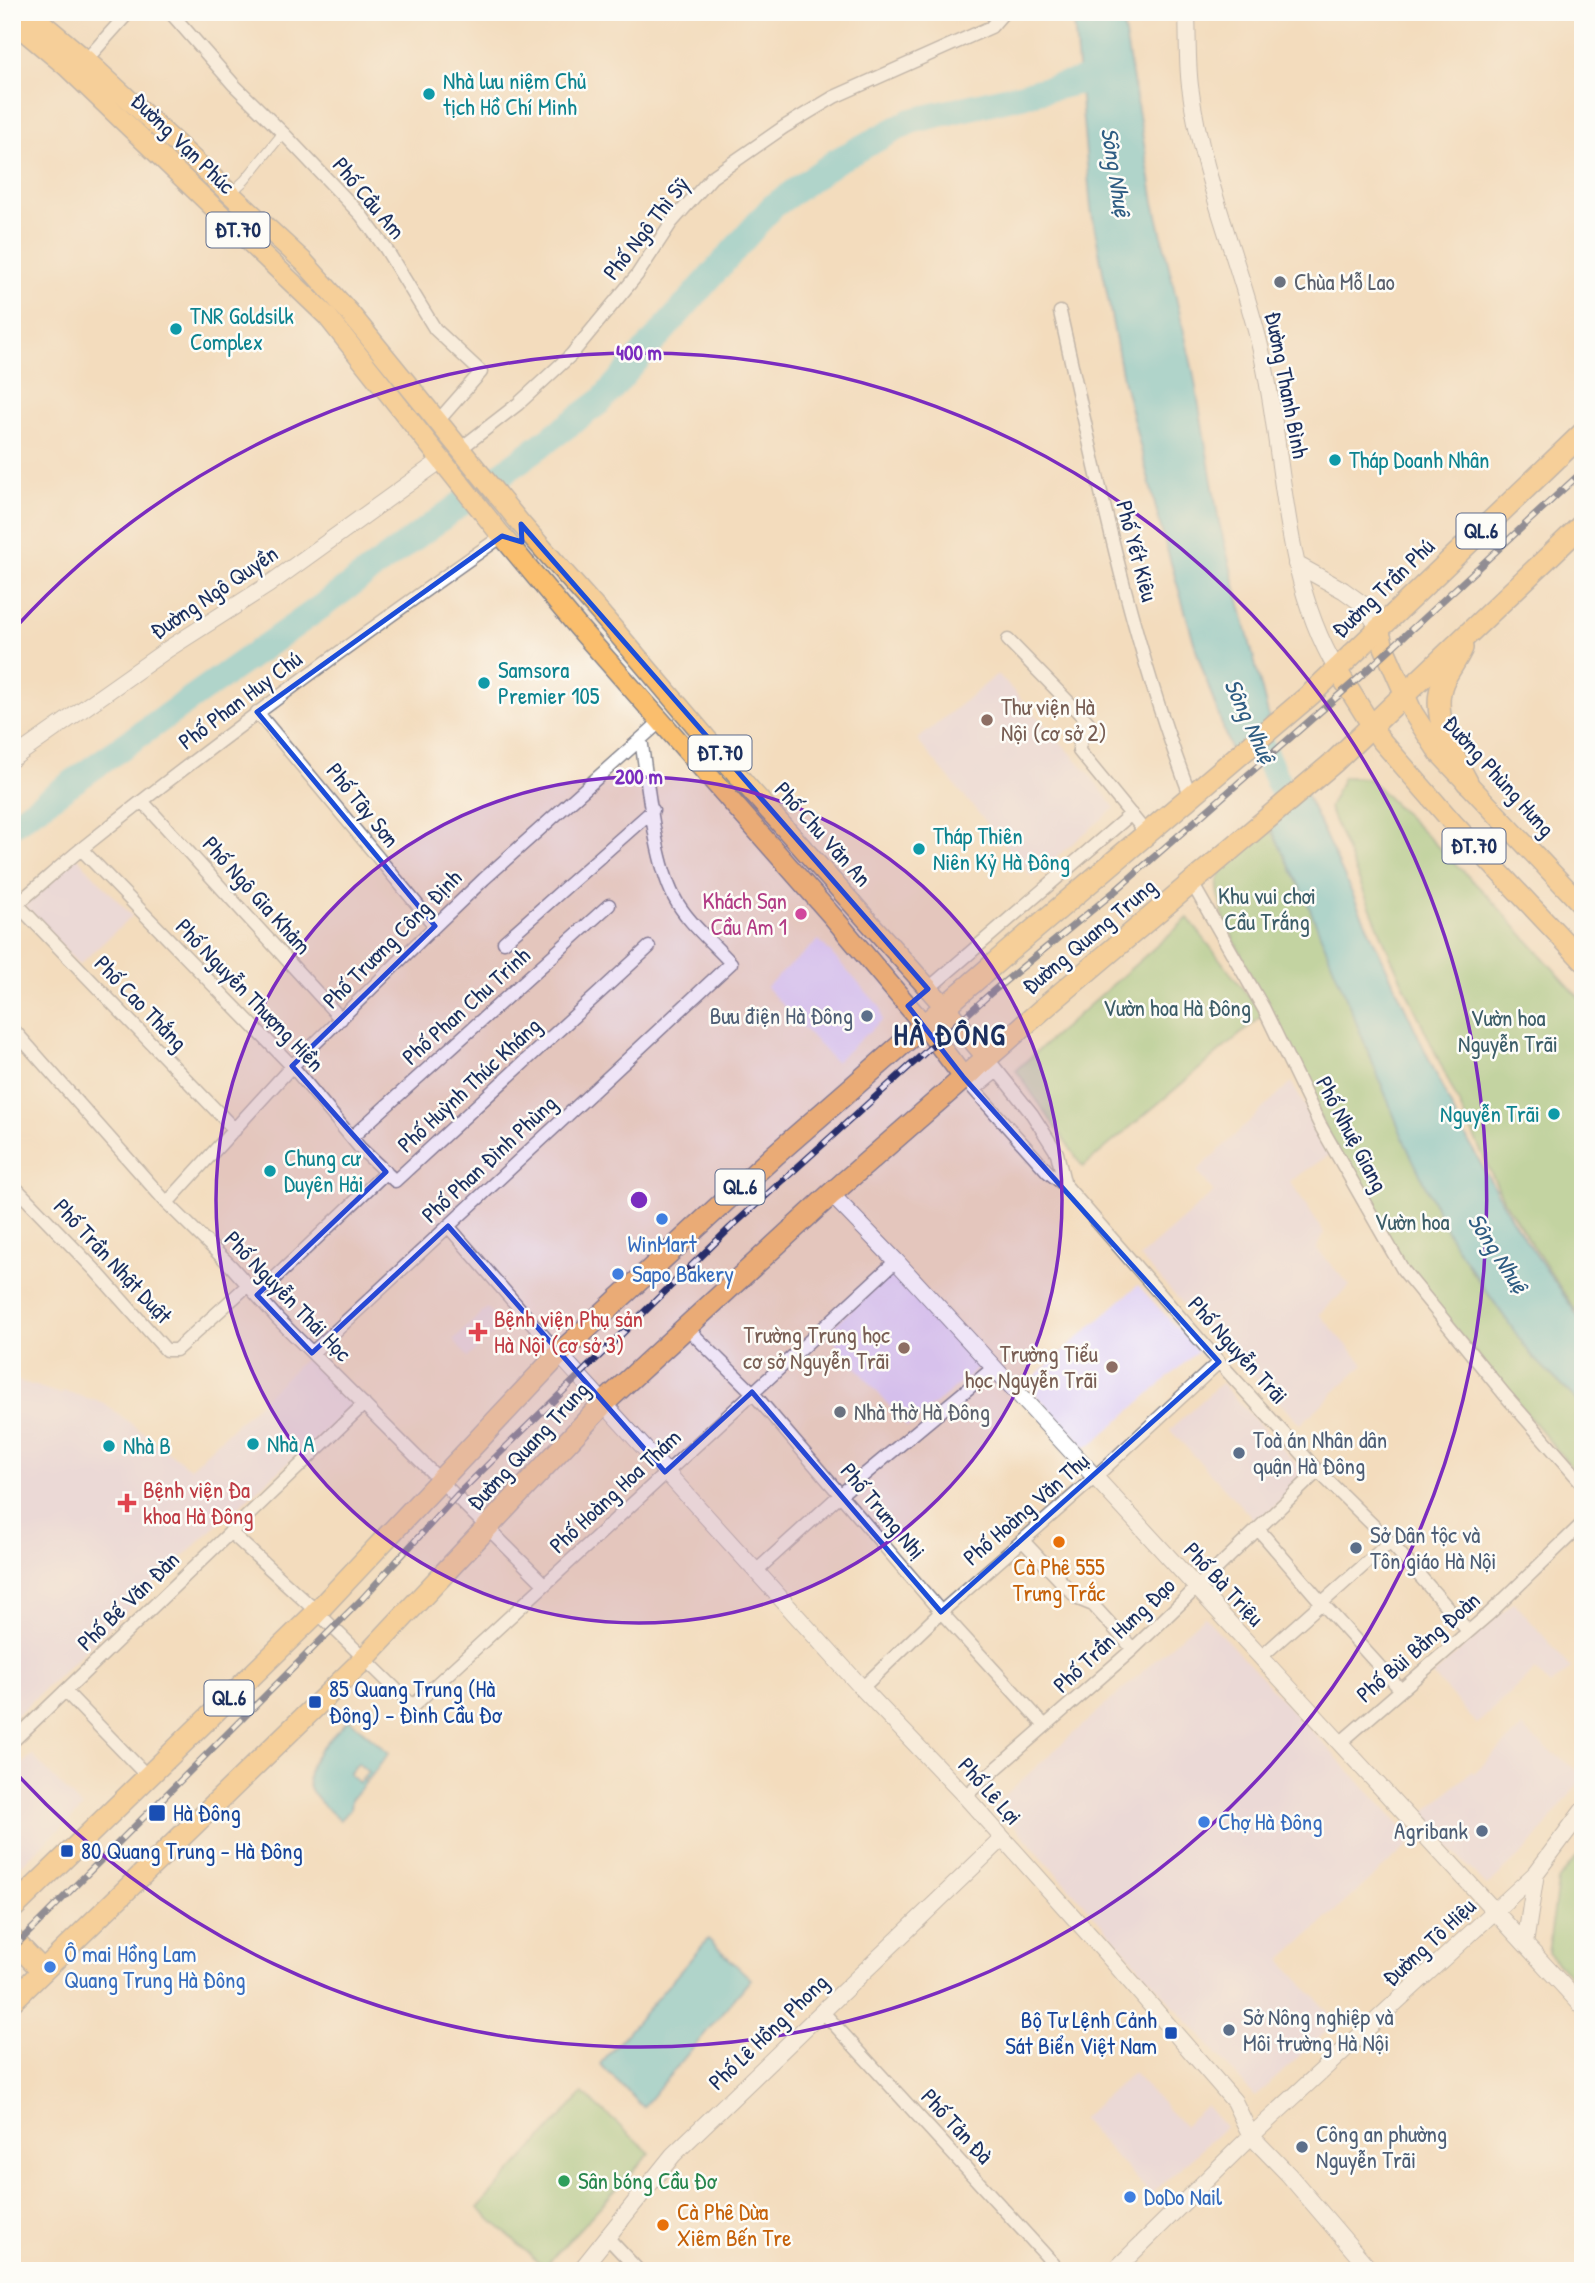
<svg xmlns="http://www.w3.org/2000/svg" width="1595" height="2283" viewBox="0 0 1595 2283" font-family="'Patrick Hand',sans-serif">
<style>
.built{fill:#e2d4f3}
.green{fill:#8ac87f;stroke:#527c6e;stroke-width:2}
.water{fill:#5fc9d9;stroke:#3d7c9c;stroke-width:2}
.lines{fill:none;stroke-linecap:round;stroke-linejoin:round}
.river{stroke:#5fc9d9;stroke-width:26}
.pedestrian-casing{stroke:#87868e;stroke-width:11}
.minor-casing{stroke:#87868e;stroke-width:15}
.tertiary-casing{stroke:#87868e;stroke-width:18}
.primary-casing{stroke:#87868e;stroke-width:22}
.trunk-casing{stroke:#87868e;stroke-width:24}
.pedestrian{stroke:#fff;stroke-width:9}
.minor{stroke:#fff;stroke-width:12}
.tertiary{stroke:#fff;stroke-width:16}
.primary{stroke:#fabe6d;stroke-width:19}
.trunk{stroke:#fabe6d;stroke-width:21}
.rail-casing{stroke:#1b2f5e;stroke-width:7}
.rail{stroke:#fdfcf7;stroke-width:4.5;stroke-dasharray:13;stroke-linecap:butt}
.marked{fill:none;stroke:#1d4ed8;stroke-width:5;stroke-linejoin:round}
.ring{fill:none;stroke:#7b2cbf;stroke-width:3.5}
.culture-dot{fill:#0f9aa8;stroke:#fdfcf7;stroke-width:2.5}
.worship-dot{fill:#6b7280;stroke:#fdfcf7;stroke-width:2.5}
.education-dot{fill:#8d6e63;stroke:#fdfcf7;stroke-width:2.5}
.hotel-dot{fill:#d1479c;stroke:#fdfcf7;stroke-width:2.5}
.service-dot{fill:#5c6f8a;stroke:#fdfcf7;stroke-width:2.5}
.shop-dot{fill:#3f7fe0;stroke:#fdfcf7;stroke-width:2.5}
.health-dot{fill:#e0444e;stroke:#fdfcf7;stroke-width:2.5}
.food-dot{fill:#e8710a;stroke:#fdfcf7;stroke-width:2.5}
.transit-dot{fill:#1a4fb4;stroke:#fdfcf7;stroke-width:2.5}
.leisure-dot{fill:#2e9e5b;stroke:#fdfcf7;stroke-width:2.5}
.labels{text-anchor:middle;stroke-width:5;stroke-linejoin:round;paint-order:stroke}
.shield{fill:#fdfcf7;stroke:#5f6c8c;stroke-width:2}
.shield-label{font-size:21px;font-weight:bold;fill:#1b2f5e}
.culture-label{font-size:23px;fill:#0d838f;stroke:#fdfcf7;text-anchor:start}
.street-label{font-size:23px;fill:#1b2f5e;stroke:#fdfcf7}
.worship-label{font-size:23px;fill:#5b616d;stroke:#fdfcf7;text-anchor:start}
.education-label{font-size:23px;fill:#785e54;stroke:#fdfcf7;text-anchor:end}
.park-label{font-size:23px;fill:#3c5d68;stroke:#fdfcf7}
.hotel-label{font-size:23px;fill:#b23c85;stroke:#fdfcf7;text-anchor:end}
.service-label{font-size:23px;fill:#4e5e75;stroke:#fdfcf7;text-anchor:start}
.shop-label{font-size:23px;fill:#366cbe;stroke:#fdfcf7;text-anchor:start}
.health-label{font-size:23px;fill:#be3a42;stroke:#fdfcf7;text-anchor:start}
.food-label{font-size:23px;fill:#c56008;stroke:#fdfcf7}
.transit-label{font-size:23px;fill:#164399;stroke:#fdfcf7;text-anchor:start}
.leisure-label{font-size:23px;fill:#27864d;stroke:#fdfcf7;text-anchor:start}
.water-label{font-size:24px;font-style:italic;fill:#2f5d83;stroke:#fdfcf7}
.district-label{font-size:30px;font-weight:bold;letter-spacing:2px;fill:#1b2f5e;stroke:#fdfcf7}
.centre{fill:#7b2cbf;stroke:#fdfcf7;stroke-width:3.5}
.ring-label{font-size:21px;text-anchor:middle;font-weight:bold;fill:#7b2cbf;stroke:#fdfcf7;stroke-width:5;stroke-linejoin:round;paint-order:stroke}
</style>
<rect width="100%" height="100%" fill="#fdfcf7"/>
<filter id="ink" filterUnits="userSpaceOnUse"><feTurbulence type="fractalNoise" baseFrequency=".0143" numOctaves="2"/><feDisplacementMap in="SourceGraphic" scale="14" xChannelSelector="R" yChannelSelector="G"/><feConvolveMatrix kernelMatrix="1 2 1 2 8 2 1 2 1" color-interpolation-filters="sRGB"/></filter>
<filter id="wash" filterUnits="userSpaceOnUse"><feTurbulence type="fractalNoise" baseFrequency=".00686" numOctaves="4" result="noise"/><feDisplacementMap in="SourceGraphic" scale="28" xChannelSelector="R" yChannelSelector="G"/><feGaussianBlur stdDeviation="1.57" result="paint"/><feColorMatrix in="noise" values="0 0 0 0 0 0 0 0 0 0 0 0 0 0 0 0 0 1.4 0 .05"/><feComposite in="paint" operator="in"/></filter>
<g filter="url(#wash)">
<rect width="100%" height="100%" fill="#f3dcbd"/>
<!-- built -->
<path class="built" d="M998 674 1086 770 1115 808 1032 877 917 740Z
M76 856 132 916 79 965 24 905Z
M819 940 881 1008 882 1020 835 1062 766 987Z
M1291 1082 1332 1153 1290 1181 1324 1233 1317 1249 1350 1286 1319 1314 1364 1364 1301 1424 1214 1338 1140 1257 1214 1192 1197 1171Z
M894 1271 982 1365 907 1427 827 1332Z
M1138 1285 1198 1351 1091 1445 1085 1446 1026 1384Z
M487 1308 503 1324 468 1357 453 1340Z
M309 1355 354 1405 203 1538 12 1720V1379L61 1394 63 1391 104 1403 190 1468Z
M1221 1383 1308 1476 1257 1523 1170 1430Z
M1514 1602 1571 1668 1550 1686 1535 1670 1477 1724 1433 1675Z
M1204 1616 1414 1840 1281 1960 1337 2022 1255 2097 995 1804Z
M1523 1727 1537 1741 1583 1775V1778L1528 1848 1487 1886 1419 1817 1472 1771 1474 1773Z
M32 1755 83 1808 21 1865 12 1856V1773Z
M1133 2073 1184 2126 1206 2105 1225 2127 1151 2195 1081 2119Z"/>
<!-- green -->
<path class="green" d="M1343 777 1368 778 1488 896 1583 1002V1317L1573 1307 1504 1201 1390 955 1329 808Z
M1274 832 1309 897 1422 1178 1471 1271 1527 1347 1553 1377 1583 1406V1481L1405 1269 1323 1124 1224 919C1222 908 1216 891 1218 880 1224 859 1253 834 1274 832Z
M1188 918 1263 1015 1083 1167 1016 1070Z
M1583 1849V1990L1548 1953 1558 1881Z
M583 2093 650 2153 544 2267 478 2208Z"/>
<!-- water -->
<path class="water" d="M1073 12H1121L1154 202 1193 371 1219 522 1269 718 1231 751 1199 659 1162 532 1123 379 1091 208Z
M1304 790 1461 1128 1511 1218 1583 1324V1406L1531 1355 1452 1241 1406 1145 1306 899 1268 822Z
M349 1719 389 1753 368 1780 364 1777 368 1772 358 1763 349 1774 359 1783 362 1779 366 1782 351 1800 350 1810 340 1820C331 1812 320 1804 313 1793 295 1767 333 1736 349 1719Z
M708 1939 751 1979 643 2107 600 2064Z"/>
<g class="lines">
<!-- river -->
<path class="river" d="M1248 716 1297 824
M12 825 322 606 601 401 772 207 836 161 911 121 1107 75"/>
</g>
</g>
<g filter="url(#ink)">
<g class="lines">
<defs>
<path id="pedestrian" d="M231 193 245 180 283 133"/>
<path id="minor" d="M170 12 234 85 283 133 361 215 386 249 435 329 481 372 438 421
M86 60 129 12
M1060 312C1097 475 1130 640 1191 797
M460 449 518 404 571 355 637 275 671 223 712 177 784 127 834 97 991 27 1004 12
M1008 640 1088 722C1089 733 1078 739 1079 751L1147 834
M257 712 435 926
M142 801 341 1019
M81 849 292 1066 360 1148 395 1181 649 947
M1192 883 1264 1009 1320 1125 1403 1270 1505 1395 1583 1484
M17 904 235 1130
M12 908C37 888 60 866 85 846 220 738 360 636 502 536
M504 942 653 810
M928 989 1131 814
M12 1028 167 1203 231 1266 278 1319 544 1584
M987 1058 1032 1114 1057 1153 1065 1186
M964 1078 1048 1172 1066 1186 1219 1362 1318 1471 1390 1542 1468 1631
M975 1089 997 1071
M352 1137 609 905
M12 1184 94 1269 166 1350H176L248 1285
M167 1203 292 1066 435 926 484 879 662 720
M448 1226 559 1354
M257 1295 386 1172
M686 1327 752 1392 941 1612 1045 1726
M312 1353 731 963C712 942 687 922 674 897 654 858 648 784 641 739
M1259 1530 1321 1602 1400 1689
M230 1532 317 1612 413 1706 896 1261
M1023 1541 1078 1599 1093 1605 1133 1649
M756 1571 841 1494 993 1368
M1261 1657 1390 1542
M862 1688 941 1612 1095 1477 1219 1362
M65 1691 148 1777
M12 1742 364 1404
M1340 1743 1490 1613 1583 1523
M965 1796 1133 1649 1318 1471
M822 2011 1060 2271
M607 2237 639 2271"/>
<path id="tertiary" d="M1187 12C1188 37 1187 62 1190 86 1201 174 1238 257 1259 342 1286 450 1279 572 1337 670
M1296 564 1343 590 1364 605 1379 629
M12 759 168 649 268 585 440 461
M831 1194 896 1261 1583 2007
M559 1354 862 1688 965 1796 1102 1949 1234 2101 1251 2136 1288 2174 1371 2271
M1525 1944 1536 1873
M580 2271 673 2155 1002 1839
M1114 2271 1251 2136 1536 1873 1583 1810"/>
<path id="primary" d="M29 12 86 60 304 262 348 311 521 524 600 613 747 786 945 1007 987 1058
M12 21 66 66 327 316 497 530 578 627 833 917 924 1025 964 1078
M1379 629 1384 647 1413 713 1439 753 1583 906
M1337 670 1380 739 1453 823 1583 961"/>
<path id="trunk" d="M1462 648C1457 660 1448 670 1443 682 1430 714 1452 754 1467 782
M12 1909 312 1617 559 1354 776 1154 1009 951 1311 694 1583 433
M12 1939 43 1971
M12 2001 358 1665 604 1403 831 1194 1052 1001 1334 762 1583 524"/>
</defs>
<!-- pedestrian casing -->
<use href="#pedestrian" class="pedestrian-casing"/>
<!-- minor casing -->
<use href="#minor" class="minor-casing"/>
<!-- tertiary casing -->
<use href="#tertiary" class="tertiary-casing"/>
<!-- primary casing -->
<use href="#primary" class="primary-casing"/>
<!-- trunk casing -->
<use href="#trunk" class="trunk-casing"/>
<!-- pedestrian -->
<use href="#pedestrian" class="pedestrian"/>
<!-- minor -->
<use href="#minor" class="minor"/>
<!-- tertiary -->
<use href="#tertiary" class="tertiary"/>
<!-- primary -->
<use href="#primary" class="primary"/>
<!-- trunk -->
<use href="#trunk" class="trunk"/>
<defs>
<path id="rail" d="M12 1949 362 1599 457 1495 730 1228 992 992 1114 892 1362 675 1583 471"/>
</defs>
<!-- rail casing -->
<use href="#rail" class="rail-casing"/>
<!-- rail -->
<use href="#rail" class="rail"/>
</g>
</g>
<!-- marked area -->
<path d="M0 0H1595V2283H0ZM521 524 928 989 908 1006 964 1078 1219 1362 941 1612 752 1392 665 1472 448 1226 312 1353 257 1295 386 1172 292 1066 435 926 257 712 502 536 522 542Z" fill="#f3dcbd" fill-opacity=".55" fill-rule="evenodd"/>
<path class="marked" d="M521 524 928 989 908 1006 964 1078 1219 1362 941 1612 752 1392 665 1472 448 1226 312 1353 257 1295 386 1172 292 1066 435 926 257 712 502 536 522 542Z"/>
<!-- distance rings -->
<circle cx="639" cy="1200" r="423" fill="#7b2cbf" fill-opacity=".12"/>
<g class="ring">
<circle cx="639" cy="1200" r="423"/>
<path d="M15 628A847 847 0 1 1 15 1772"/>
</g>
<!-- markers -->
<g class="culture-dot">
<circle cx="429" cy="94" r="7"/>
<circle cx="176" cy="329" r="7"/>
<circle cx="1335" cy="460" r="7"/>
<circle cx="484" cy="683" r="7"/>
<circle cx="919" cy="849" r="7"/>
<circle cx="1554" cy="1114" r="7"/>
<circle cx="270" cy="1171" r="7"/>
<circle cx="253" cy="1444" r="7"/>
<circle cx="109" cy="1446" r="7"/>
</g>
<g class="worship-dot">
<circle cx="1280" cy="282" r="7"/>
<circle cx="840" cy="1412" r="7"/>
</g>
<g class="education-dot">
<circle cx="987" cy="720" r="7"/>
<circle cx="904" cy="1348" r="7"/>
<circle cx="1112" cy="1367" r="7"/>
</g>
<circle class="hotel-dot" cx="801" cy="914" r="7"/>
<g class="service-dot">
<circle cx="867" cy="1016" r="7"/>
<circle cx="1239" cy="1453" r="7"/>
<circle cx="1356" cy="1548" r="7"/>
<circle cx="1482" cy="1831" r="7"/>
<circle cx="1229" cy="2030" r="7"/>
<circle cx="1302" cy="2147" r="7"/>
</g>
<g class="shop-dot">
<circle cx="662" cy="1219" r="7"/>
<circle cx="618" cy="1274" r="7"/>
<circle cx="1204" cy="1822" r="7"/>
<circle cx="50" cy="1967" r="7"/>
<circle cx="1130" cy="2197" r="7"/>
</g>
<g class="health-dot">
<path d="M474.5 1321.5h7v7h7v7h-7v7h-7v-7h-7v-7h7z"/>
<path d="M123.5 1492.5h7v7h7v7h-7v7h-7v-7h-7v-7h7z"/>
</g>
<g class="food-dot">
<circle cx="1059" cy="1542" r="7"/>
<circle cx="663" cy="2225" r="7"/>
</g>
<g class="transit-dot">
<rect x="308" y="1695" width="14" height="14" rx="3.5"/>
<rect x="148" y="1804" width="18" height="18" rx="3.5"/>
<rect x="60" y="1844" width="14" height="14" rx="3.5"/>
<rect x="1164" y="2026" width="14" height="14" rx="3.5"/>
</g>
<circle class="leisure-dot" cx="564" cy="2181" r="7"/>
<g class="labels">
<!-- shield labels -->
<g class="shield">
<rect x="206.5" y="212.5" width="63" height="35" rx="5"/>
<rect x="1456.5" y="513.5" width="49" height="35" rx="5"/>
<rect x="688.5" y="735.5" width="63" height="35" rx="5"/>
<rect x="1442.5" y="828.5" width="63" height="35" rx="5"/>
<rect x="715.5" y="1169.5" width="49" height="35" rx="5"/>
<rect x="204.5" y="1680.5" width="49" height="35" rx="5"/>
</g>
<g class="shield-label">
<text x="238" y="237">ĐT.70</text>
<text x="1481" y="538">QL.6</text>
<text x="720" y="760">ĐT.70</text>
<text x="1474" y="853">ĐT.70</text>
<text x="740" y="1194">QL.6</text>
<text x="229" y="1705">QL.6</text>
</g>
<!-- culture labels -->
<g class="culture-label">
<text x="443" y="89">Nhà lưu niệm Chủ<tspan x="443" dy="26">tịch Hồ Chí Minh</tspan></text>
<text x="190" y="324">TNR Goldsilk<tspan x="190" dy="26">Complex</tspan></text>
<text x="1349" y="468">Tháp Doanh Nhân</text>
<text x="498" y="678">Samsora<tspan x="498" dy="26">Premier 105</tspan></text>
<text x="933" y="844">Tháp Thiên<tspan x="933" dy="26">Niên Kỷ Hà Đông</tspan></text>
<text x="1540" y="1122" text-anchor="end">Nguyễn Trãi</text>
<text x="284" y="1166">Chung cư<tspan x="284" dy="26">Duyên Hải</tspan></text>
<text x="267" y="1452">Nhà A</text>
<text x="123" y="1454">Nhà B</text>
</g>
<!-- street labels -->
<g class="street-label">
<text transform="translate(183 143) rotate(44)" y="8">Đường Vạn Phúc</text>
<text transform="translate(369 198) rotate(50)" y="8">Phố Cầu Am</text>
<text transform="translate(646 228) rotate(-52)" y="8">Phố Ngô Thì Sỹ</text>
<text transform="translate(1287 385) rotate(79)" y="8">Đường Thanh Bình</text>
<text transform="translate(1137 551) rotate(75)" y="8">Phố Yết Kiêu</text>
<text transform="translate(1383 588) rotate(-44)" y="8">Đường Trần Phú</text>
<text transform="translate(214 592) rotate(-34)" y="8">Đường Ngô Quyền</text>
<text transform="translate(240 700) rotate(-37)" y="8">Phố Phan Huy Chú</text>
<text transform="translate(1499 776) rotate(48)" y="8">Đường Phùng Hưng</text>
<text transform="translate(363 805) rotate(51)" y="8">Phố Tây Sơn</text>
<text transform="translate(823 834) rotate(48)" y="8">Phố Chu Văn An</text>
<text transform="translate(257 895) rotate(48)" y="8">Phố Ngô Gia Khảm</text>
<text transform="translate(1089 936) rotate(-40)" y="8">Đường Quang Trung</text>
<text transform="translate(392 939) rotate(-45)" y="8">Phố Trương Công Định</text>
<text transform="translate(250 995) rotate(46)" y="8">Phố Nguyễn Thượng Hiền</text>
<text transform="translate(141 1003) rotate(46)" y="8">Phố Cao Thắng</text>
<text transform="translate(466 1006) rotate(-42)" y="8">Phố Phan Chu Trinh</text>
<text transform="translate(469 1085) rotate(-43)" y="8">Phố Huỳnh Thúc Kháng</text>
<text transform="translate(1352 1134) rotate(62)" y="8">Phố Nhuệ Giang</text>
<text transform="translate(489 1159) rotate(-43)" y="8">Phố Phan Đình Phùng</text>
<text transform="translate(113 1261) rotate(47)" y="8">Phố Trần Nhật Duật</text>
<text transform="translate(288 1296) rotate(46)" y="8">Phố Nguyễn Thái Học</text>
<text transform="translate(1238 1350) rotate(48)" y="8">Phố Nguyễn Trãi</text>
<text transform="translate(528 1446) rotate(-47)" y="8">Đường Quang Trung</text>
<text transform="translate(615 1491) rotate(-43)" y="8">Phố Hoàng Hoa Thám</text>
<text transform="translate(1026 1509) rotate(-41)" y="8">Phố Hoàng Văn Thụ</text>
<text transform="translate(883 1511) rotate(50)" y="8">Phố Trưng Nhị</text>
<text transform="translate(1224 1584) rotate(47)" y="8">Phố Bà Triệu</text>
<text transform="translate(128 1601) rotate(-44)" y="8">Phố Bế Văn Đàn</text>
<text transform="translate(1114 1635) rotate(-43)" y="8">Phố Trần Hưng Đạo</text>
<text transform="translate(1418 1647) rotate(-41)" y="8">Phố Bùi Bằng Đoàn</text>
<text transform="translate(990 1791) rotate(48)" y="8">Phố Lê Lợi</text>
<text transform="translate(1429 1942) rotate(-43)" y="8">Đường Tô Hiệu</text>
<text transform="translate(768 2032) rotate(-44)" y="8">Phố Lê Hồng Phong</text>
<text transform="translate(957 2126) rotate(47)" y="8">Phố Tản Đà</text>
</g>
<!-- worship labels -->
<g class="worship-label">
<text x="1294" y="290">Chùa Mỗ Lao</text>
<text x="854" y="1420">Nhà thờ Hà Đông</text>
</g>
<!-- education labels -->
<g class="education-label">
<text x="1001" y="715" text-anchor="start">Thư viện Hà<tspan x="1001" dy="26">Nội (cơ sở 2)</tspan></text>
<text x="890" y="1343">Trường Trung học<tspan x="890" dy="26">cơ sở Nguyễn Trãi</tspan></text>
<text x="1098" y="1362">Trường Tiểu<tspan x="1098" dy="26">học Nguyễn Trãi</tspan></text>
</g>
<!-- park labels -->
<g class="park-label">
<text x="1267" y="904">Khu vui chơi<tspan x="1267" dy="26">Cầu Trắng</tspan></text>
<text x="1177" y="1016">Vườn hoa Hà Đông</text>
<text x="1508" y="1026">Vườn hoa<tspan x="1508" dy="26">Nguyễn Trãi</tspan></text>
<text x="1412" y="1230">Vườn hoa</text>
</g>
<!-- hotel labels -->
<g class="hotel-label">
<text x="787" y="909">Khách Sạn<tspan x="787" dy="26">Cầu Am 1</tspan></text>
</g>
<!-- service labels -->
<g class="service-label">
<text x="853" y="1024" text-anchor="end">Bưu điện Hà Đông</text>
<text x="1253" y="1448">Toà án Nhân dân<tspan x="1253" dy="26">quận Hà Đông</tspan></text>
<text x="1370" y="1543">Sở Dân tộc và<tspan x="1370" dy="26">Tôn giáo Hà Nội</tspan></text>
<text x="1468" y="1839" text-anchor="end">Agribank</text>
<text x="1243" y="2025">Sở Nông nghiệp và<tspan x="1243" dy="26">Môi trường Hà Nội</tspan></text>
<text x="1316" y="2142">Công an phường<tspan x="1316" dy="26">Nguyễn Trãi</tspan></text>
</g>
<!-- shop labels -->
<g class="shop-label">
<text x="662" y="1252" text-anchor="middle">WinMart</text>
<text x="632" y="1282">Sapo Bakery</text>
<text x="1218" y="1830">Chợ Hà Đông</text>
<text x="64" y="1962">Ô mai Hồng Lam<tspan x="64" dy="26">Quang Trung Hà Đông</tspan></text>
<text x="1144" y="2205">DoDo Nail</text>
</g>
<!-- health labels -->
<g class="health-label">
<text x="494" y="1327">Bệnh viện Phụ sản<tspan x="494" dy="26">Hà Nội (cơ sở 3)</tspan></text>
<text x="143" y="1498">Bệnh viện Đa<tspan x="143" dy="26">khoa Hà Đông</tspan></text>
</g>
<!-- food labels -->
<g class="food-label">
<text x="1059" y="1575">Cà Phê 555<tspan x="1059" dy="26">Trưng Trắc</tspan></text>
<text x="677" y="2220" text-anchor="start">Cà Phê Dừa<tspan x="677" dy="26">Xiêm Bến Tre</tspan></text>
</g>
<!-- transit labels -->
<g class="transit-label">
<text x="329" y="1697">85 Quang Trung (Hà<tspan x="329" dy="26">Đông) - Đình Cầu Đơ</tspan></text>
<text x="173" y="1821">Hà Đông</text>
<text x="81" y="1859">80 Quang Trung - Hà Đông</text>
<text x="1157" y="2028" text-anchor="end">Bộ Tư Lệnh Cảnh<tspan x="1157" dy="26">Sát Biển Việt Nam</tspan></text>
</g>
<!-- leisure labels -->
<g class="leisure-label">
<text x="578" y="2189">Sân bóng Cầu Đơ</text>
</g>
<!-- water labels -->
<g class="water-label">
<text transform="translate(1116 172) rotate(81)" y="8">Sông Nhuệ</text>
<text transform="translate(1250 721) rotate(65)" y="8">Sông Nhuệ</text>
<text transform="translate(1498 1253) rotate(57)" y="8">Sông Nhuệ</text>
</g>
<!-- district labels -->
<g class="district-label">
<text x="950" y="1045">HÀ ĐÔNG</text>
</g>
</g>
<circle cx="639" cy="1200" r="10" class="centre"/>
<g class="ring-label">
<text x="639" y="360">400 m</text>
<text x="639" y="784">200 m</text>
</g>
<!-- margin -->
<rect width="1595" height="2283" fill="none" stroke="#fdfcf7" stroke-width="42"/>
</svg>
